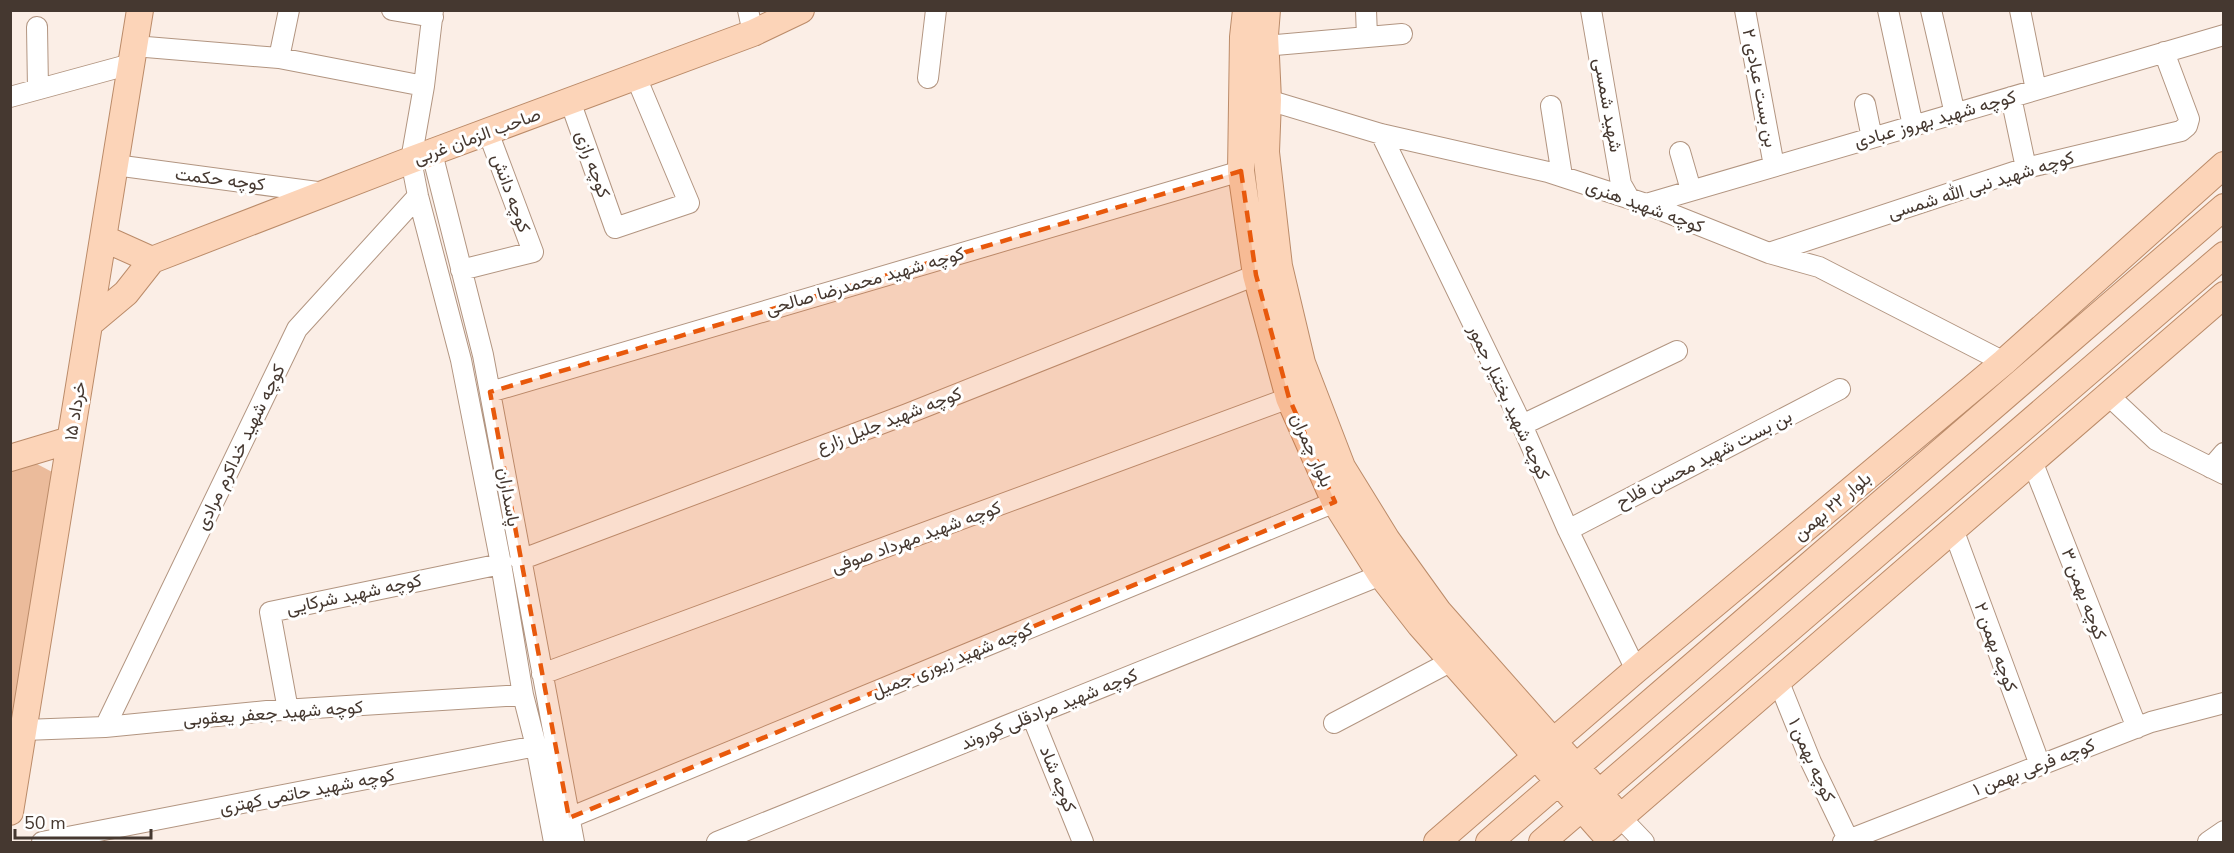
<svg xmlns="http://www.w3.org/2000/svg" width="2234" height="853" viewBox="0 0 2234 853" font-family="'Nunito Sans',Vazirmatn,sans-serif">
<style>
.park{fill:#ebbb9b}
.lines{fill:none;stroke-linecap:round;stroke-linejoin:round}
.minor-casing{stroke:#b29581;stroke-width:22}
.major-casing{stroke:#bb8b69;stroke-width:28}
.minor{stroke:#fff;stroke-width:20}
.major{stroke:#fcd4b8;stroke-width:26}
.marked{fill:#e8590c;fill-opacity:0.2;stroke:#e8590c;stroke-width:4.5;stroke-dasharray:12 8;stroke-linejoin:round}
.labels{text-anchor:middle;stroke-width:6;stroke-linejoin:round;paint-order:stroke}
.street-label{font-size:18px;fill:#453830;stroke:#fff}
</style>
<rect width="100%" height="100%" fill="#fbeee6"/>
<!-- park -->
<path class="park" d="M18 462 37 464 56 474 11 737 10 464Z"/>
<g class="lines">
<defs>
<path id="minor" d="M392 10 433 17
M433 10 424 86 411 160 418 196 461 360 501 564 523 695 536 746 554 842
M748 10 753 33
M1366 10 1367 37
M1591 10 1621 184 1629 198
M1745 10 1774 166
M1888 10 1913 126
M1931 10 1955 114
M2020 10 2036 90
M37 27 38 89
M134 46 279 58 424 86
M1265 46 1402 34
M279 58 289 10
M928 78 936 10
M10 97 131 64
M2011 97 2026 168
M1268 100 1381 134 1548 172 1646 204 1769 253 1819 267 2004 362
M570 101 615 228 689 203 636 77
M1865 104 1872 138
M1551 106 1562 176
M1381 134 1522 425 1568 530 1636 670
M1680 152 1691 190
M432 153 483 355 574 842
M115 165 325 193
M1646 204 2224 35
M1769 253 2026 168 2181 131 2187 126 2189 119 2164 52
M461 270 533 252 488 132
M490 392 1241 171
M2108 395 2156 440 2224 474
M1522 425 1677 351
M2032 461 2137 728
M2211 468 2224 453
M1953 529 2040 765
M1568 530 1840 389
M520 560 907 414 1256 275
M542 674 1289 398
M1778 680 1811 762 1848 839
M288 710 270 612 501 564
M1032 716 1083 842
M1334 723 1452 661
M105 727 297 329 418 196
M24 730 105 727 267 711 523 695
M1620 817 1644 842
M569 818 1335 502
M42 842 536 746
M717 842 1381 575
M1843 842 2151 722 2224 703
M2208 842 2224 831"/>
<path id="major" d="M1246 10 1243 37 1241 171 1256 275 1289 398 1335 502 1381 575 1420 625 1603 832
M1267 10 1265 35 1268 100 1266 152 1279 266 1302 363 1342 467 1387 540 1438 611 1620 817
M103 238 152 260
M152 260 411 160 753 33 801 10
M89 324 126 293 152 260
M10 458 70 440
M10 812 140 10
M1607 829 2224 295
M1437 842 1636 670 2004 362 2224 165
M1489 842 2224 207
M1542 842 2224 255"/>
</defs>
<!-- minor casing -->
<use href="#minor" class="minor-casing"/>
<!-- major casing -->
<use href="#major" class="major-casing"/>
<!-- minor -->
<use href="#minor" class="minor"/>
<!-- major -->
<use href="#major" class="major"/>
</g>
<!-- marked area -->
<path class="marked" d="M1241 171 1256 275 1289 398 1335 502 569 818 490 392Z"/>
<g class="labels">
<!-- street labels -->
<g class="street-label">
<text transform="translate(1760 88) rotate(79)" y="6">بن بست عبادی ۲</text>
<text transform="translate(1608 105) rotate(80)" y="6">شهید شمسی</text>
<text transform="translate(1935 119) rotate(-16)" y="6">کوچه شهید بهروز عبادی</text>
<text transform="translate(477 136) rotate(-20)" y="6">صاحب الزمان غربی</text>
<text transform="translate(593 164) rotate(70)" y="6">کوچه رازی</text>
<text transform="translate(220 179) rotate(7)" y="6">کوچه حکمت</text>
<text transform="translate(1981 185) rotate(-17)" y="6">کوچه شهید نبی الله شمسی</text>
<text transform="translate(511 193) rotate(70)" y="6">کوچه دانش</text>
<text transform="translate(1645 206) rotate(20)" y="6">کوچه شهید هنری</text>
<text transform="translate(865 281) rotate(-16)" y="6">کوچه شهید محمدرضا صالحی</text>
<text transform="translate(1509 402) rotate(65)" y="6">کوچه شهید بختیار جمور</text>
<text transform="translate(75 411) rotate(-81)" y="6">۱۵ خرداد</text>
<text transform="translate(889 420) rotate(-21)" y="6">کوچه شهید جلیل زارع</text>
<text transform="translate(240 447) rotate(-64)" y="6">کوچه شهید خداکرم مرادی</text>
<text transform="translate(1312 450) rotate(66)" y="6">بلوار چمران</text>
<text transform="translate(1704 459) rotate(-27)" y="6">بن بست شهید محسن فلاح</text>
<text transform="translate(509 497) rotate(80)" y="6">پاسداران</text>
<text transform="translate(1832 506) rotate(-40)" y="6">بلوار ۲۲ بهمن</text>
<text transform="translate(916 537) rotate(-20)" y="6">کوچه شهید مهرداد صوفی</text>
<text transform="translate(354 594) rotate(-12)" y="6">کوچه شهید شرکایی</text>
<text transform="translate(2084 594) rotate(69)" y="6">کوچه بهمن ۳</text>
<text transform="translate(1996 647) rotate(70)" y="6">کوچه بهمن ۲</text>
<text transform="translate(952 660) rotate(-22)" y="6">کوچه شهید زیوری جمیل</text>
<text transform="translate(1049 709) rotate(-22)" y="6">کوچه شهید مرادقلی کوروند</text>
<text transform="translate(273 713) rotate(-4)" y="6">کوچه شهید جعفر یعقوبی</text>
<text transform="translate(1812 760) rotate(66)" y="6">کوچه بهمن ۱</text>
<text transform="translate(2034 767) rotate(-21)" y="6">کوچه فرعی بهمن ۱</text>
<text transform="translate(1058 779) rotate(68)" y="6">کوچه شاد</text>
<text transform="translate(307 791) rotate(-11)" y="6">کوچه شهید حاتمی کهتری</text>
</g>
</g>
<!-- border -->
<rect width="2234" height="853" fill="none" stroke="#453830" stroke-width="24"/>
<!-- scale -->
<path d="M15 829v9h136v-9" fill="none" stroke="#453830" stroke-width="3"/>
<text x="24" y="829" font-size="18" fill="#453830" stroke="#ffffff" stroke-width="4.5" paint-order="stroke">50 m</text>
</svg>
